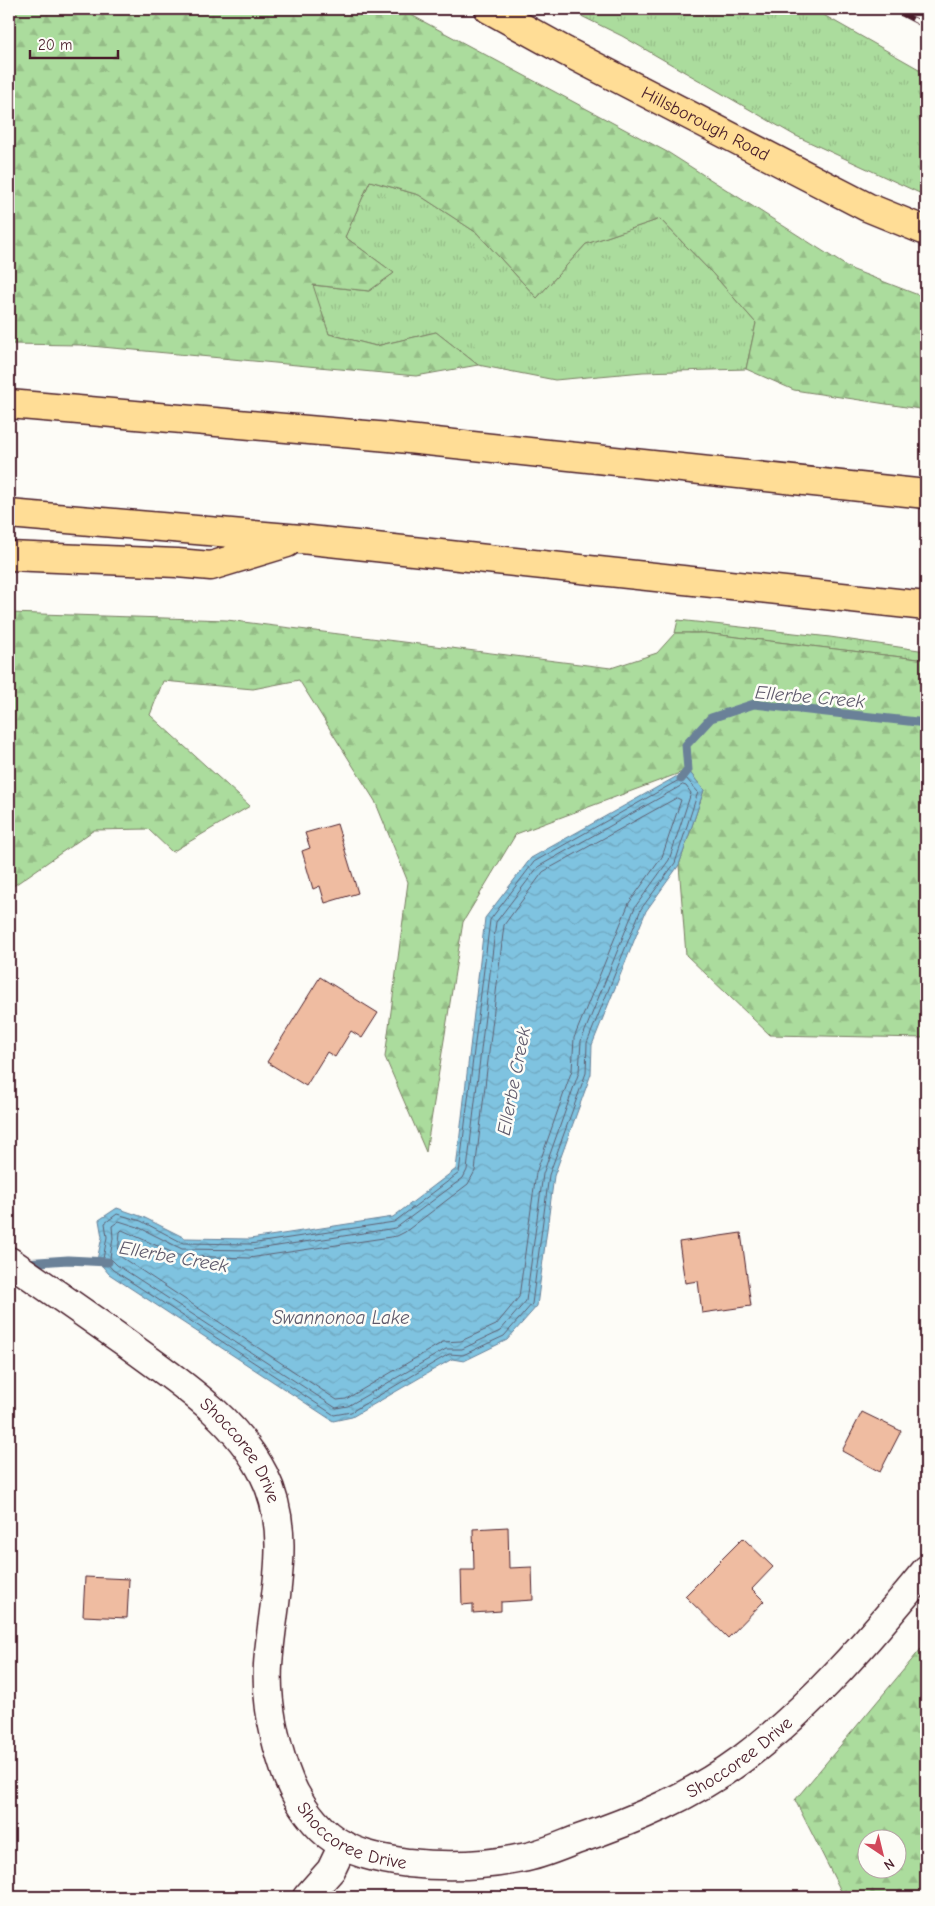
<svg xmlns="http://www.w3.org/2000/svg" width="935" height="1906" viewBox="0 0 935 1906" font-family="'Comic Neue',sans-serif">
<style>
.grass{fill:url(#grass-tufts);stroke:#7a7e64}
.forest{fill:url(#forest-firs);stroke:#7a7e64;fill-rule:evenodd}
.water{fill:url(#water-waves);stroke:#6a8198}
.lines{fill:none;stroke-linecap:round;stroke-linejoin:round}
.shore{stroke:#5f6173;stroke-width:1}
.stream{stroke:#6a8198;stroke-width:9}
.building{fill:#efbca1;stroke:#4a1f2b}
.minor-casing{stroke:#4a1f2b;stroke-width:31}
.major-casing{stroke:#4a1f2b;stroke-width:31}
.highway-casing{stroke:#4a1f2b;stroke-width:31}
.minor{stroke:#fdfcf7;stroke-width:28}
.major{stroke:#ffdd96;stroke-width:28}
.highway{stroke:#ffdd96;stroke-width:28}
.rail-casing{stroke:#4a1f2b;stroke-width:5.5}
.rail{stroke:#fdfcf7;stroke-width:4;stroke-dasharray:11;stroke-linecap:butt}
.labels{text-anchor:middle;stroke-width:5;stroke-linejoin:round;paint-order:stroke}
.street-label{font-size:18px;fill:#4a1f2b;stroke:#fdfcf7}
.water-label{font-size:19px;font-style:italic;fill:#5d586a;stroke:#fdfcf7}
</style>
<defs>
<pattern id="grass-tufts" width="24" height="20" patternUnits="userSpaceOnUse" patternTransform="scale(1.25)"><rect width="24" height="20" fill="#abdc9d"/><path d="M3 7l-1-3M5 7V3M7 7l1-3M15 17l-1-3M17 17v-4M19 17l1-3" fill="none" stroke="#95bc87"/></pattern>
<pattern id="forest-firs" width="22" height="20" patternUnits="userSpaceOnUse" patternTransform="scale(1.25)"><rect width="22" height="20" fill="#abdc9d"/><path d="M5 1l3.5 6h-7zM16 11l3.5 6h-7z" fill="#95bc87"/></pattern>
<pattern id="water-waves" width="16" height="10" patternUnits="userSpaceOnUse" patternTransform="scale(1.25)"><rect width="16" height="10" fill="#7fc3e0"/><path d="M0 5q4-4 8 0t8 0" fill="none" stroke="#6fa7c0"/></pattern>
</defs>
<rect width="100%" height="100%" fill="#fdfcf7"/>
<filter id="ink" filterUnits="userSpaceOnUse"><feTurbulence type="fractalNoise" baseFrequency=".02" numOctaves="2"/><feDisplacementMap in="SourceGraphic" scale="10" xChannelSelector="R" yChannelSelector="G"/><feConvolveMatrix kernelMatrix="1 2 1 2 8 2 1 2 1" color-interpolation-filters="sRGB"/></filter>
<g filter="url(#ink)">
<!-- grass -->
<path class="grass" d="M567 9H813L926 73V196L794 135 622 36Z
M370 181 419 195 477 233 537 298 586 244 660 219 713 274 756 323 746 369 643 372 555 380 478 365 436 332 376 346 329 334 312 285 369 291 394 273 345 237Z
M678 620 830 637 926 651V660L704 633H675Z"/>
<!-- forest -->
<path class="forest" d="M9 9H400L669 153 851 269 926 298V410L794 390 746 369 756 323 713 274 660 219 586 244 537 298 477 233 419 195 370 181 345 237 394 273 369 291 313 285 329 334 376 346 436 332 478 365 416 376 80 345 9 344Z
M9 613 227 620 611 668 657 653 675 633H704L926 660V1038L770 1035 686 955 679 865 704 790 688 770 516 834 463 922 426 1152 385 1057 408 882 375 801 299 680 253 689 163 681 150 715 250 806 172 852 148 829 94 830 9 889Z
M926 1643V1897H844L795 1800ZM868 1838H898V1868H868Z"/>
<!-- water -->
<path class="water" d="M688 770 704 790 679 865 646 911 592 1045 591 1074 554 1176 537 1306 507 1340 464 1361 452 1359 352 1417 333 1421 109 1274 97 1260 102 1237 99 1220 117 1208 143 1217 185 1238 250 1239 393 1217 456 1169 485 918 531 858Z"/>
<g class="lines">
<!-- shore -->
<path class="shore" d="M685 777 698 792 675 863 641 909 587 1043 586 1073 549 1175 532 1304 504 1336 463 1355 449 1354 351 1412 334 1415 113 1270 103 1259 107 1237 105 1223 117 1214 141 1221 183 1243 250 1244 394 1222 459 1173 490 920 534 862Z
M683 785 686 786 691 793 669 860 635 907 581 1041 579 1072 543 1174 526 1301 500 1331 462 1349H446L348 1406 336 1408 117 1265 110 1258 113 1238 112 1226 119 1221 138 1227 182 1249 251 1250 396 1228 463 1178 467 1170 496 922 538 867Z
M677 798 681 800 662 857 629 903 574 1038 572 1070 536 1173 519 1297 496 1325 461 1341 443 1342 346 1399 337 1400 118 1255 120 1232 122 1230 180 1256 249 1258 397 1236 405 1232 468 1184 475 1171 504 925 543 872Z"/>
<!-- stream -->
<path class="stream" d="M681 779 688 770 686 745 711 718 754 704 926 723
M24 1263 68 1260 108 1262"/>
</g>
<!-- building -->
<path class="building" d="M337 824 358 893 325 903 320 886 313 889 302 851 310 848 305 833Z
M320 977 378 1013 362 1038 351 1031 335 1057 327 1052 306 1086 267 1062Z
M741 1233 751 1306 702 1313 698 1281 685 1283 679 1242Z
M862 1412 901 1431 880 1472 842 1451Z
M508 1527 509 1568 532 1567 533 1600 501 1602V1611L473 1613V1604L462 1605 461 1570H474L473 1529Z
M743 1538 773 1567 752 1589 764 1601 728 1638 685 1596Z
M85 1577 129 1579 127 1618 83 1616Z"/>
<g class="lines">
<defs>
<g id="minor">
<path id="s1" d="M9 1261C48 1288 87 1315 126 1343 176 1380 235 1417 264 1475 294 1535 272 1602 268 1665 266 1699 274 1738 285 1770 293 1794 309 1819 328 1835 351 1854 380 1859 408 1863 446 1867 484 1866 522 1858 540 1855 558 1847 576 1840 635 1820 692 1796 742 1759 811 1708 872 1636 926 1570"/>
<path d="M307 1897 331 1870 343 1845"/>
</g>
<g id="major">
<path id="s2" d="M489 9 565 51 867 207 926 231"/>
</g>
<path id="highway" d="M9 404 389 437 926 494
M9 514 301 539 926 606
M9 556 177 563 211 566 287 543"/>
</defs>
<!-- minor casing -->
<use href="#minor" class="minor-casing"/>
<!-- major casing -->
<use href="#major" class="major-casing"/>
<!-- highway casing -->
<use href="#highway" class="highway-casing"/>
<!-- minor -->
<use href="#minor" class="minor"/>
<!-- major -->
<use href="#major" class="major"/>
<!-- highway -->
<use href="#highway" class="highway"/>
<defs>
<path id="rail" d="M893 9 926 26"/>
</defs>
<!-- rail casing -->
<use href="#rail" class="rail-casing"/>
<!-- rail -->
<use href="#rail" class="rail"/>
</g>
</g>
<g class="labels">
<!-- street labels -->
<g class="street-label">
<text dy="6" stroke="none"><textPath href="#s2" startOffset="245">Hillsborough Road</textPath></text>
<text dy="6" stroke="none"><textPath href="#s1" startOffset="302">Shoccoree Drive</textPath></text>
<text dy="6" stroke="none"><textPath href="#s1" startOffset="1156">Shoccoree Drive</textPath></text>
<text dy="6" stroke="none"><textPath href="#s1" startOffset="736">Shoccoree Drive</textPath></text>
</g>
<!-- water labels -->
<g class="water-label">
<text transform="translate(810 696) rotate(5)" y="7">Ellerbe Creek</text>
<text transform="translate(513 1081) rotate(-79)" y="7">Ellerbe Creek</text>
<text transform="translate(174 1256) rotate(10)" y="7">Ellerbe Creek</text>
<text x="341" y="1324">Swannonoa Lake</text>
</g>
</g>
<!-- margin -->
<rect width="935" height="1906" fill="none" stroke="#fdfcf7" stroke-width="30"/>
<rect x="15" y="15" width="905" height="1876" fill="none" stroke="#4a1f2b" stroke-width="2" filter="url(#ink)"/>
<!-- north arrow -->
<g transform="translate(882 1854) rotate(145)"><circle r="24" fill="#fdfcf7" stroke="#b5a4a5"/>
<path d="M0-4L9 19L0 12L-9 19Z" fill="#d1495b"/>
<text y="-8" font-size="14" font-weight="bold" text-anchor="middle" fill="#4a1f2b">N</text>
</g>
<!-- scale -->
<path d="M30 50v8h88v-8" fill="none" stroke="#4a1f2b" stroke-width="2.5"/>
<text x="38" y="50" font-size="15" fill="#4a1f2b" stroke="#fdfcf7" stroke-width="4" paint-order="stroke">20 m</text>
</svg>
